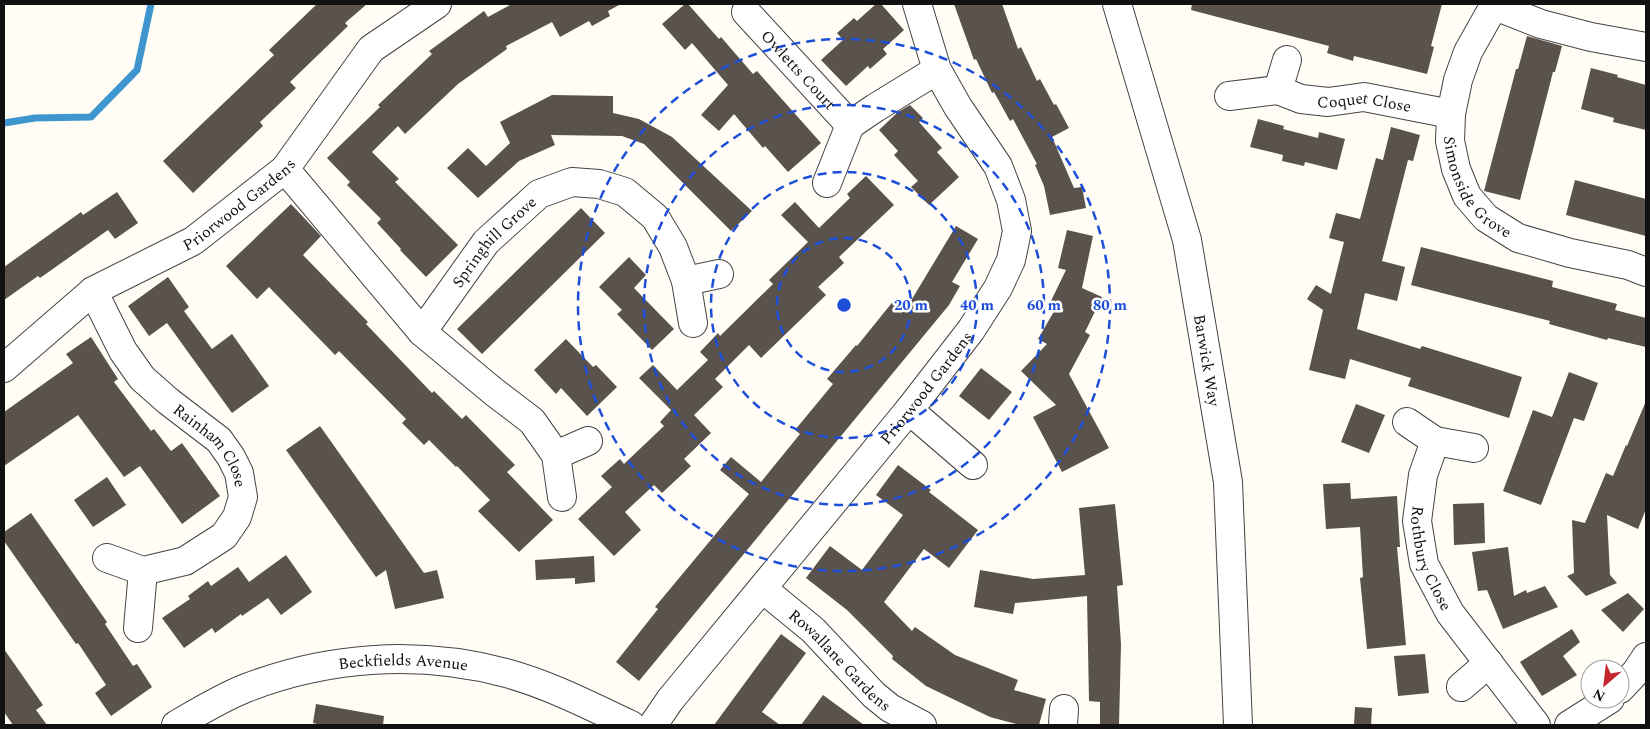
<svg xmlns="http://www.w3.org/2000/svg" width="1650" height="729" viewBox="0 0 1650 729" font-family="Spectral,serif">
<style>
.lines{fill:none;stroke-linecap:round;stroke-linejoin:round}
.stream{stroke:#3f96cf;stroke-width:7}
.building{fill:#5a524d}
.minor-casing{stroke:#444;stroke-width:30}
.minor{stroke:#fff;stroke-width:28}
.ring{fill:none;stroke:#1d4ed8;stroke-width:2.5;stroke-dasharray:9 6}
.labels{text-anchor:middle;stroke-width:5;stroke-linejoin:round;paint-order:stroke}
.street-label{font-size:16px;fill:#111;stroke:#fff}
.centre{fill:#1d4ed8;stroke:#fff;stroke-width:2.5}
.ring-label{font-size:15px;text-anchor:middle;font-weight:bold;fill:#1d4ed8;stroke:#fff;stroke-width:5;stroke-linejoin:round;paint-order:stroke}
</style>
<rect width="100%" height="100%" fill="#fffdf5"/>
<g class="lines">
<!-- stream -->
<path class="stream" d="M4 123 35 118 91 117 137 70 151 4"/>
</g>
<!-- building -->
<path class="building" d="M317 4H367L345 23 348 26 290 82 296 88 260 122 263 126 193 193 163 161 274 55 269 50Z
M512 4H621L608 11 610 16 592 26 589 21 560 37 552 22 506 46 507 49 458 84 405 134 398 126 372 152 399 179 395 182 458 245 426 277 400 250 401 249 377 223 381 219 347 185 350 182 327 158 380 107 378 105 432 54 429 51 484 11 488 17Z
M685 4H688L719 39 721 37 753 74 757 71 821 143 788 172 765 146 763 148 734 114 719 131 701 115 728 85 692 43 685 50 662 24Z
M876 4H881L904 30 883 49 887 54 870 69 868 66 846 86 821 60 843 40 837 33 854 18 857 21Z
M954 4H1002L1018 49 1021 47 1037 81 1040 79 1054 105 1056 104 1069 128 1052 137 1074 188 1082 187 1086 208 1050 215 1044 186 1035 165 1037 164 1013 119 1010 121 994 92 992 93 976 59 974 60Z
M1192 4H1442L1431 46 1434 47 1427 74 1354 56 1353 61 1327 53 1329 46 1191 10Z
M1527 36 1562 46 1555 72H1553L1520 200 1484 191 1516 69H1518Z
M1591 68 1618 75 1617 77 1646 85V130L1613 122 1614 118 1581 109Z
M552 95 613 96V113L639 119 672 137 752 211 731 231 644 144 622 136 551 135 555 145 519 161 478 198 447 168 468 148 486 166 510 143 500 122Z
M910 105 923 118 919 122 942 148 937 152 959 177 929 205 911 187 918 181 894 155 898 151 879 130 898 112Z
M1258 119 1284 126 1283 129 1318 138 1319 132 1345 139 1337 170 1305 162 1304 166 1282 161 1283 155 1250 147Z
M1391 127 1420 135 1413 161 1408 160 1382 261 1405 267 1397 301 1365 293 1357 329 1420 349 1422 346 1522 377 1509 418 1408 386 1411 378 1350 359 1345 379 1309 370 1323 310 1307 299 1316 285 1331 294 1344 242 1329 238 1336 213 1360 219 1376 158 1383 160Z
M866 176 894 205 839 257 844 263 818 287 826 295 761 358 749 345 715 379 723 387 694 415 711 433 684 459 691 466 662 493 654 485 625 512 641 530 614 556 578 519 612 487 601 476 620 459 624 464 664 426 660 422 671 410 639 378 653 365 677 390 708 360 700 352 718 333 720 336 773 284 769 280 808 242 781 215 795 202 819 228 850 198 847 194Z
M1575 180 1646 199V236L1566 215Z
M117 192 138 223 115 239 108 230 40 278 38 276 4 300V267L81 212 83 215Z
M291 204 321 236 303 255 368 322 366 324 432 393 434 391 462 419 466 415 515 465 507 472 553 520 519 552 478 511 490 500 457 466 456 467 429 440 424 445 402 423 406 419 339 351 335 355 269 287 257 299 226 266Z
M581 208 605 233 482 354 457 329Z
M956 226 978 239 952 282 960 286 949 305 639 681 616 662 658 609 655 607 749 494 720 470 731 457 761 482 800 434 795 430 833 384 827 379 856 345 857 346 895 299 906 309Z
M1067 230 1093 236 1082 288 1102 297 1085 332 1090 335 1069 374 1109 448 1062 472 1033 417 1056 405 1021 371 1047 344 1038 339 1056 308 1049 305 1066 270 1058 268Z
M1421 247 1553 281 1552 287 1617 304 1615 310 1646 318V347L1608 338 1607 340 1549 324 1550 321 1411 285Z
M629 257 646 275 634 288 674 329 652 350 617 314 622 310 599 287Z
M168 277 189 307 184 311 212 349 232 334 269 386 232 413 167 323 149 336 128 306Z
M91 337 118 379 114 382 151 431 154 429 171 451 182 443 220 496 182 524 140 466 124 477 78 415 4 466V412L73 363 66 354Z
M566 339 593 367 596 365 617 387 587 416 561 388 556 394 534 370Z
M981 368 1012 392 989 420 959 396Z
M1569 372 1598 383 1584 421 1574 418 1541 505 1503 491 1533 410 1552 417Z
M1646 401V509L1638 529 1607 515 1610 575 1617 583 1586 596 1567 576 1574 573 1572 520 1585 523 1606 473 1613 476 1626 445 1627 446Z
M1356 404 1385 415 1369 453 1341 442Z
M320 426 424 573 437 570 444 598 395 609 386 570 376 577 286 450Z
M898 465 931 490 929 492 978 530 949 568 924 549 884 602 912 631 915 627 955 655 1018 680 1014 690 1046 699 1039 725H1020L990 717 926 686 892 659 893 656 847 610 806 578 830 546 862 570 903 515 876 495Z
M107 477 126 505 93 527 74 500Z
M1350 483 1351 499 1397 496 1400 547H1397L1406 645 1367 649 1360 578 1363 577 1360 527 1326 529 1323 484Z
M1484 503 1485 543 1454 545 1453 504Z
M1115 504 1123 585 1117 586 1121 644 1119 725H1100V702L1089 701 1087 596 1015 603 1013 614 974 607 980 570 1033 579 1085 575 1079 508Z
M31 513 107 622 105 624 133 666 137 664 152 687 111 716 95 693 106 685 78 643 76 644 4 541V532Z
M1508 547 1514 596 1526 590 1527 593 1545 586 1558 607 1503 629 1487 590 1478 591 1472 552Z
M286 555 312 592 281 615 268 598 242 616 241 614 215 633 212 628 184 648 162 618 190 599 188 596 208 581 211 586 238 567 249 582Z
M594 556 595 582 575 584V578L536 580 535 560Z
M1628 593 1644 609 1623 632 1601 610Z
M1572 629 1580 642 1563 656 1577 675 1542 696 1520 662Z
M781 634 806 653 762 712 780 725H714Z
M4 649 43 705 36 710 47 725H13L4 712Z
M1425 654 1429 693 1398 696 1394 656Z
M823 695 864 725H801Z
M316 704 384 716 383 725H322L313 723Z
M1355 707 1372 708 1371 725H1354Z"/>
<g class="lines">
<defs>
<g id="minor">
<path id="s1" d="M1117 4 1187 240 1228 482 1238 725"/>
<path id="s2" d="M1495 4 1468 52 1458 80 1451 114 1450 141 1456 169 1467 196 1486 218 1518 238 1570 253 1628 265 1646 272"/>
<path d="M1495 6 1541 24 1591 37 1646 47"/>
<path id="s3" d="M746 12 850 125 875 108 937 70"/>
<path d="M1278 90 1287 60"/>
<path id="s4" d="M1229 96 1278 90 1301 99 1328 102 1364 97 1451 114"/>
<path d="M285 169 422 332 494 392 532 421 556 455 562 497"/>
<path d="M827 183 850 125"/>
<path d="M686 281 719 274"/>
<path id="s5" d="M93 291 123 351 142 378 168 401 219 440 231 457 239 473 243 497 237 517 224 536 185 561 143 571 107 558"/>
<path id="s6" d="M422 332 486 242 539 194 572 182 599 184 625 192 655 217 673 247 686 281 693 323"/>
<path id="s7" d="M4 368 93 291 193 241 285 169 371 49 437 4"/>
<path d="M909 410 973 465"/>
<path id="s8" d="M1407 422 1435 441 1423 475 1417 521 1424 564 1450 613 1536 725"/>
<path d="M1435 441 1474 448"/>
<path d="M556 455 588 441"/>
<path id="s9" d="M763 589 813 630 874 695 890 708 922 725"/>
<path d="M138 628 143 571"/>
<path d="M1461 687 1489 663"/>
<path d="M1620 689 1636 672 1646 657"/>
<path id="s10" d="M176 725C198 712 221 698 246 688 329 656 419 650 506 673 550 685 590 706 631 725"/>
<path id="s11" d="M653 725 670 700 909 410 971 330 998 288 1011 260 1017 231 1011 200 998 166 958 107 937 70 917 4"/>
<path d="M1063 725 1064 709"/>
<path d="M1569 725 1610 699"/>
</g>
</defs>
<!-- minor casing -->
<use href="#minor" class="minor-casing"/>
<!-- minor -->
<use href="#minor" class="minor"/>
</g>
<!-- distance rings -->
<g class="ring">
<circle cx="844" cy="305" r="67"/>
<circle cx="844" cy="305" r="133"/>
<circle cx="844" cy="305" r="200"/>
<circle cx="844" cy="305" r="266"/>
</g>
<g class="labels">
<!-- street labels -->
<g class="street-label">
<text dy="6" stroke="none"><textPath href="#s3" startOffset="78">Owletts Court</textPath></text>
<text dy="6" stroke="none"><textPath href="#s4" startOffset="138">Coquet Close</textPath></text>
<text dy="6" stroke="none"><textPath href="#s2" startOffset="202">Simonside Grove</textPath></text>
<text dy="6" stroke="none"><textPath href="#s7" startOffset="288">Priorwood Gardens</textPath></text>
<text dy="6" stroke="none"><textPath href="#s6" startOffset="116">Springhill Grove</textPath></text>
<text dy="6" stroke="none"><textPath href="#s1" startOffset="368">Barwick Way</textPath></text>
<text dy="6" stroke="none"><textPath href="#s11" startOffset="434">Priorwood Gardens</textPath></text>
<text dy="6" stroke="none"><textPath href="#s5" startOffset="198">Rainham Close</textPath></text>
<text dy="6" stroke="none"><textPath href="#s8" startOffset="156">Rothbury Close</textPath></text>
<text dy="6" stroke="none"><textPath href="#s9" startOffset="105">Rowallane Gardens</textPath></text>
<text dy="6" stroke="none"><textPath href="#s10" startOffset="240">Beckfields Avenue</textPath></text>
</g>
</g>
<circle cx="844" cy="305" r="8" class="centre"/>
<g class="ring-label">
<text x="911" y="310">20 m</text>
<text x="977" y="310">40 m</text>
<text x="1044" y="310">60 m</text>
<text x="1110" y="310">80 m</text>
</g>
<!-- border -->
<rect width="1650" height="729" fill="none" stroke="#111111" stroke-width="10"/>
<!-- north arrow -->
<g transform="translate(1605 684) rotate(208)"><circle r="24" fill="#ffffff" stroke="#a0a0a0"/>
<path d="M0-4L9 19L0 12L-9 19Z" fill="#c4262e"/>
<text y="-8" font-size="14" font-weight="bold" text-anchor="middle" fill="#111111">N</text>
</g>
</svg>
